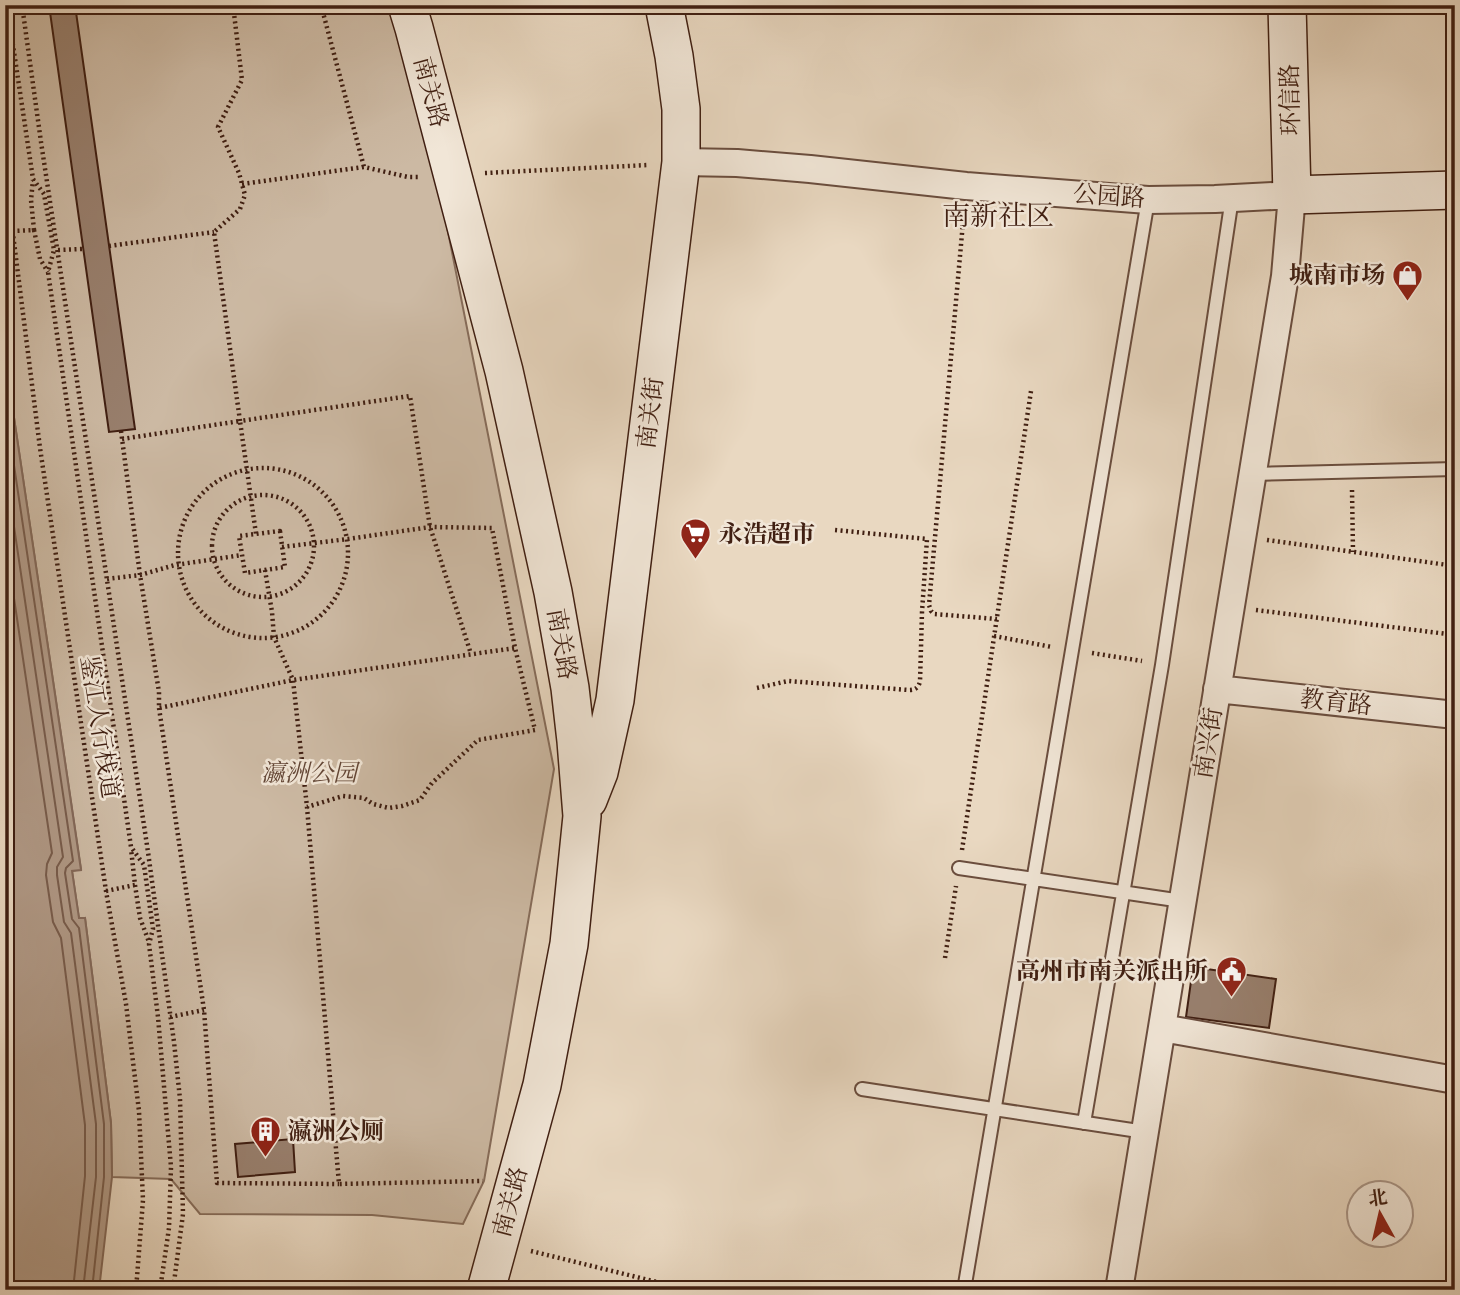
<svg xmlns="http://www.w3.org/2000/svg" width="1460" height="1295" viewBox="0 0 1460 1295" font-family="'IM FELL Great Primer','Noto Serif SC',serif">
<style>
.green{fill:#ccb9a3;stroke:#866c5a;stroke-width:2}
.water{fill:#b09986;stroke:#836858;stroke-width:2}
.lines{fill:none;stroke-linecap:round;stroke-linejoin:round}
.shore{stroke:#785c4c;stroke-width:2}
.building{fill:#987f6d;stroke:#401f12;stroke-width:2}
.lane-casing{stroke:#6a4d3e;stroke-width:16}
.street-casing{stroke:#6a4d3e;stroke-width:30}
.secondary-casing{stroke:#401f12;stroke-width:40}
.path{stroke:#401f12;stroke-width:4.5;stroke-dasharray:2 3.5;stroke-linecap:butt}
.lane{stroke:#f1e6d7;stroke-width:12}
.street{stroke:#f1e6d7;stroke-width:26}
.secondary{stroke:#f1e6d7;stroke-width:37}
.labels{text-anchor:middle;stroke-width:5;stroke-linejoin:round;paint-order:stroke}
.street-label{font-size:24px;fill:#401f12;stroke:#f1e6d7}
.poi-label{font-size:24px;font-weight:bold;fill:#401f12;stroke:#f1e6d7;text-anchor:end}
.park-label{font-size:24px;font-style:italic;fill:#634636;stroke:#f1e6d7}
.quarter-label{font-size:28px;fill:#401f12;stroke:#f1e6d7}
</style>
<rect width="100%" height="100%" fill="#e9d8c1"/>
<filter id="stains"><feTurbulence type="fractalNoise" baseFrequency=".00286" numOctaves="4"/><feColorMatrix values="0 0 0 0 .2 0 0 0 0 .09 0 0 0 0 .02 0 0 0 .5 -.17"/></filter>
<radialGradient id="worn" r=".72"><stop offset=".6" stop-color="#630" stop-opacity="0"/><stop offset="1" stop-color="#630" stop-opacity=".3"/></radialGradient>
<!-- green -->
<path class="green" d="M5 5H388L395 20 437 176 554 769 484 1181 463 1224 372 1215 200 1214 171 1179 112 1177 111 1123 85 918 79 919 72 871 81 869 5 357Z"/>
<!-- water -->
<path class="water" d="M5 357 81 870 72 871 79 918H85L111 1123 112 1177 99 1290H5Z"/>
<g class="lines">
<!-- shore -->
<path class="shore" d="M5 405 73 861 66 868 65 873 72 919 79 928 104 1124V1177L92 1290
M5 466 63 857 57 867V875L64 922 71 933 96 1124V1177L83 1290
M5 538 52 853 47 864 46 875 53 922 61 938 85 1125V1176L73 1290"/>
</g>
<!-- building -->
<path class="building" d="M49 5H75L135 429 109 432Z
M1193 967 1276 979 1269 1028 1186 1017Z
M293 1139 295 1172 238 1177 235 1144Z"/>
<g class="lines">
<defs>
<path id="lane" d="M1252 474 1455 469
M959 868 1182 901
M862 1089 1145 1132
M1084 1123 1162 665 1232 198
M964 1290 1148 200
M1452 1290 1455 1275"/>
<path id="street" d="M681 162 737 163 810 169 966 186 1148 200 1215 199 1292 195 1285 276 1119 1290
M1217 689 1455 715
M1162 1028 1455 1080"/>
<path id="secondary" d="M407 5 414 28 504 371 553 592 570 688 576 741 582 816 569 944 542 1085 486 1290
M1287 5 1292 195 1455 190
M588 800 599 772 615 700 681 162V109L674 56 664 5"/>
</defs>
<!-- lane casing -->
<use href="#lane" class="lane-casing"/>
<!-- street casing -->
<use href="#street" class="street-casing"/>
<!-- secondary casing -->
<use href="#secondary" class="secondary-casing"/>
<!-- path -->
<path class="path" d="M7 5 33 179 44 194 54 250 48 272 131 847 144 865 153 929 149 944 158 1017 171 1167 169 1228 160 1290
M22 5 41 142 148 852 174 1042 180 1099 183 1214 173 1290
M233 5 242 80 218 127 239 173 245 195 240 209 214 232 240 421 410 396 430 527 471 654
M321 5 364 167
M5 171 40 448 106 891 126 1004 139 1111 143 1200 136 1290
M485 173 648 165
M242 184 364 167 408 177H421
M964 211 929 605 931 611 934 614 997 619
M34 230 40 259 48 272
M12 231 34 230 31 200 33 180
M109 246 214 232
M58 250 82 249
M121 431 140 575 159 692V708L293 680 515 648
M122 439 240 421 256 534
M178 553a85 85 0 1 1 170 0a85 85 0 1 1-170 0Z
M1352 490 1353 552
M212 546a51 51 0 1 1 102 0a51 51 0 1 1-102 0Z
M280 531 285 567 245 573 239 536Z
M1267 540 1455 566
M282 547 348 539 430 527 492 528 515 648 535 730 478 740 432 783 420 800 402 806 389 808 373 804 364 798 343 796 307 807
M265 570 272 612 274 637 293 680 307 807 339 1184 483 1181
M107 579 140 575 175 565 242 555
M1256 610 1455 635
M994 636 1052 647
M1092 653 1142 661
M757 688 788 681 909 690C915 690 918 688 920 682L922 612 927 539 835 530
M159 708 204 1010 217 1183 339 1184
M962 850 1031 391
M135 885 140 918 149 942
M106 891 135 885 131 849
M945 958 956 886
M170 1017 204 1010
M531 1251 669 1285 675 1290"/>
<!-- lane -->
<use href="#lane" class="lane"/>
<!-- street -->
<use href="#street" class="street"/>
<!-- secondary -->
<use href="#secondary" class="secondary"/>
</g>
<!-- icons -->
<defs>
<symbol id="shop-pin" viewBox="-11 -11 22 30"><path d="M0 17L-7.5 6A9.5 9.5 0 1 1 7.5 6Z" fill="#8f2418" stroke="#f1e6d7"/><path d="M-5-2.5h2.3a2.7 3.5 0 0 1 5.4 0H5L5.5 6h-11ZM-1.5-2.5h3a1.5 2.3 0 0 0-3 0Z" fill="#fff"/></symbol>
<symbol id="supermarket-pin" viewBox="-11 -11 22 30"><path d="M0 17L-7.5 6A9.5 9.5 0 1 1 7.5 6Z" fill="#8f2418" stroke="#f1e6d7"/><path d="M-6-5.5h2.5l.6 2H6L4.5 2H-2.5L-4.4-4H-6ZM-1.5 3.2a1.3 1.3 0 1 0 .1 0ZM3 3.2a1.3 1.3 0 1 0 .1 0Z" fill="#fff"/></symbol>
<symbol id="civic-pin" viewBox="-11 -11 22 30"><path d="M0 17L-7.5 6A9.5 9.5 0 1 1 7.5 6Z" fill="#8f2418" stroke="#f1e6d7"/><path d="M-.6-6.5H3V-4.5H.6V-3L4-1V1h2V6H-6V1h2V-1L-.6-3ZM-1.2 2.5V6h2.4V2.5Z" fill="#fff"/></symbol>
<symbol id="building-pin" viewBox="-11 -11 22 30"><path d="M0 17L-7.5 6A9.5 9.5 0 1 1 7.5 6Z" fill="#8f2418" stroke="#f1e6d7"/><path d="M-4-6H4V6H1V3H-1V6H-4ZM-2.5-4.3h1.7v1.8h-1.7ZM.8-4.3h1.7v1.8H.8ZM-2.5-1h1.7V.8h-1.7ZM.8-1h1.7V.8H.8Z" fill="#fff"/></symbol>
</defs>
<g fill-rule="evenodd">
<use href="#shop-pin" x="1390" y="258" width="35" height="47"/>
<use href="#supermarket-pin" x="678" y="516" width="35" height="47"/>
<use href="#civic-pin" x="1214" y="954" width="35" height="47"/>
<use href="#building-pin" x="248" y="1114" width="35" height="47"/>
</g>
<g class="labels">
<!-- street labels -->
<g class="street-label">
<text transform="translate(431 92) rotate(75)" y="8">南关路</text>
<text transform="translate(1290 100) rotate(-91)" y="8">环信路</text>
<text transform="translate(1109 196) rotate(4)" y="8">公园路</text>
<text transform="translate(650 413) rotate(-83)" y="8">南关街</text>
<text transform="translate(562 644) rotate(80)" y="8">南关路</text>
<text transform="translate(1336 702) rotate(6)" y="8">教育路</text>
<text transform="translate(100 727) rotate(81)" y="8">鉴江人行栈道</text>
<text transform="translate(1208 743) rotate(-81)" y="8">南兴街</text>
<text transform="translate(510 1202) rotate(-75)" y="8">南关路</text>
</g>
<!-- poi labels -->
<g class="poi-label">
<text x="1385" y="283">城南市场</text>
<text x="719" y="542" text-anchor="start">永浩超市</text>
<text x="1208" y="979">高州市南关派出所</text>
<text x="288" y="1139" text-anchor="start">瀛洲公厕</text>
</g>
<!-- park labels -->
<g class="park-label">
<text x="309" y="781">瀛洲公园</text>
</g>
<!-- quarter labels -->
<g class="quarter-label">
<text x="998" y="225">南新社区</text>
</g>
</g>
<!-- margin -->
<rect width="1460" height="1295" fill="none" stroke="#e9d8c1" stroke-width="28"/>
<rect x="7" y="7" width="1446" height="1281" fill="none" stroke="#401f12" stroke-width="3.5"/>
<rect x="14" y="14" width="1432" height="1267" fill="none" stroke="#401f12" stroke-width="2"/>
<!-- north arrow -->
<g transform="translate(1380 1214) rotate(352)"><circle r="33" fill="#f1e6d7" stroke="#aa9688" stroke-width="2"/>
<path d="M0-5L12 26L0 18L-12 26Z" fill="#8f2418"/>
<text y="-10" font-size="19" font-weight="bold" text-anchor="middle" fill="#401f12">北</text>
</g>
<rect width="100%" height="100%" filter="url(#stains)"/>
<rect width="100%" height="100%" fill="url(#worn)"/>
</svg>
